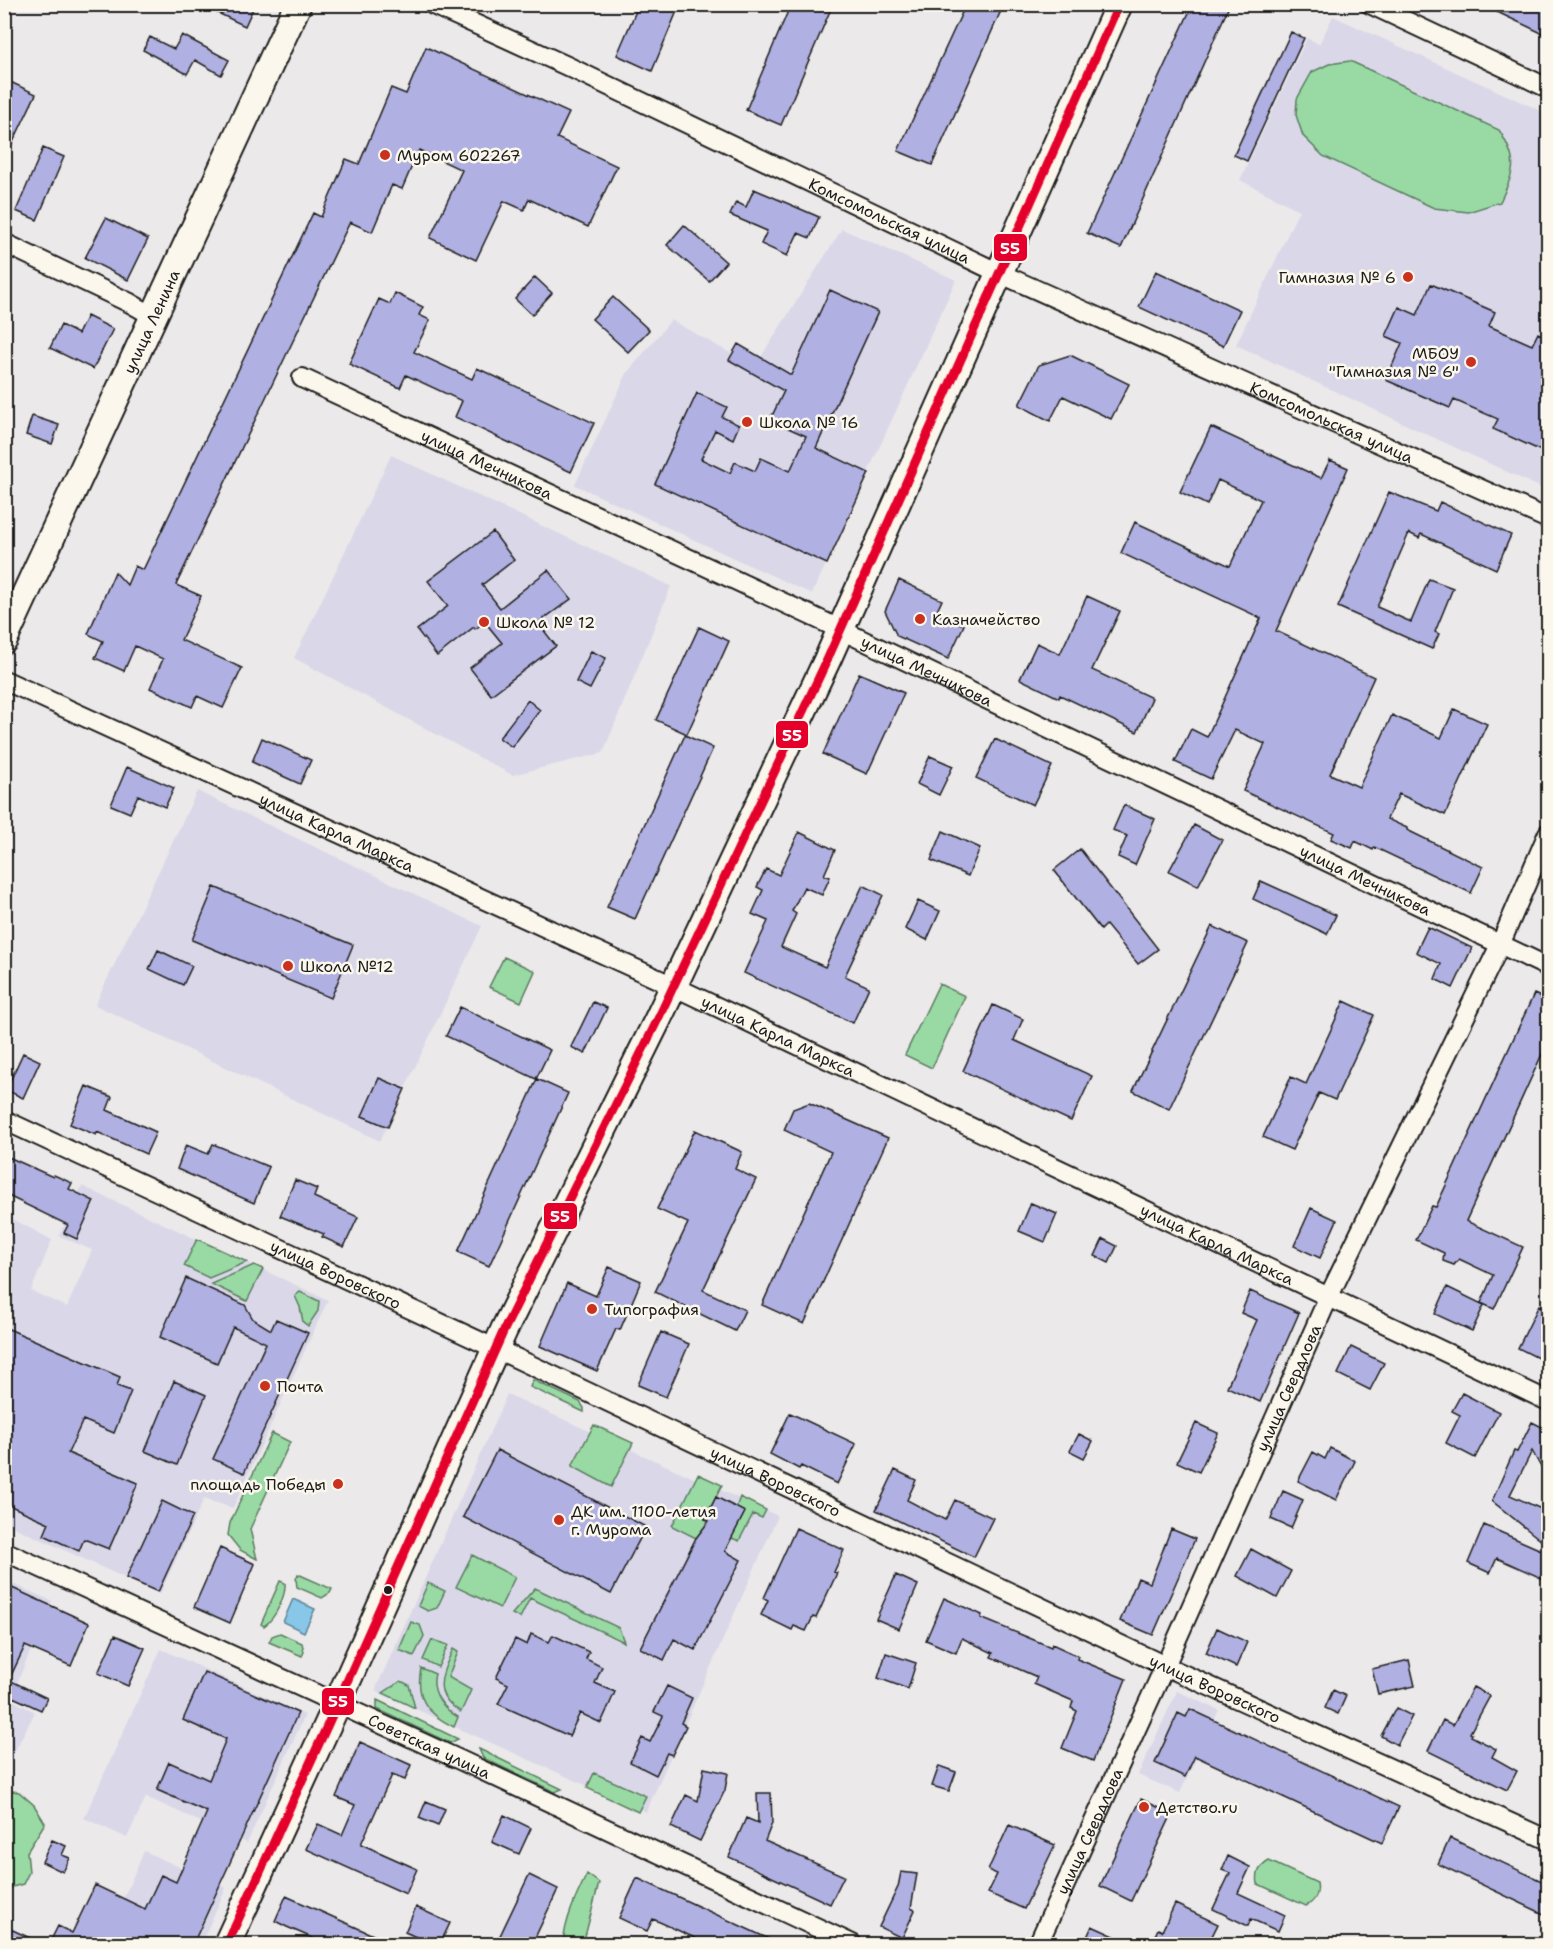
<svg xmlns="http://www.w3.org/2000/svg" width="1553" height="1949" viewBox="0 0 1553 1949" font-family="'Shantell Sans',sans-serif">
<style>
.built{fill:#dad8e8}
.green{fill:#99daa4;stroke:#5a7b60;stroke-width:1.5}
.water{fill:#88c7e8;stroke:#5d8396;stroke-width:1.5}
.building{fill:#b0b0e2;stroke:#1c1c1c;stroke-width:1.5}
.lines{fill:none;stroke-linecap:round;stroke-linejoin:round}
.street-casing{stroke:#1c1c1c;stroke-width:22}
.secondary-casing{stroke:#1c1c1c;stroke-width:30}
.street{stroke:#fbf7ec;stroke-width:18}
.secondary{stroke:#fbf7ec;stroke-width:26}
.bus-1-casing{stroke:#fbf7ec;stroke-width:14}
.bus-1{stroke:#e4002b;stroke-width:9}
.poi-dot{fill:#c8321e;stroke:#fbf7ec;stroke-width:2}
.bus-dot{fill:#1c1c1c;stroke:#fbf7ec;stroke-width:2}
.labels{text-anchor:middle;stroke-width:5;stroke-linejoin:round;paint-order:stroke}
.poi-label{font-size:16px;fill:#1c1c1c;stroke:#fbf7ec;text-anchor:start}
.street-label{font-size:16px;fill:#1c1c1c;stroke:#fbf7ec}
.line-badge{stroke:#fbf7ec;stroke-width:2}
.badge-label{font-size:16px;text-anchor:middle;font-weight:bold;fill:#fff}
</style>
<rect width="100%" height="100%" fill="#ece9ea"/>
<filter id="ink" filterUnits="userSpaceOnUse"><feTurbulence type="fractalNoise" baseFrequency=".0167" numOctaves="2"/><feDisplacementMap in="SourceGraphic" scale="12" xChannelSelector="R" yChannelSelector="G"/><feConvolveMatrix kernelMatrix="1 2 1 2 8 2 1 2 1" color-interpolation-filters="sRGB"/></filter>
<g filter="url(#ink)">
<!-- built -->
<path class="built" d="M1333 16 1548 114V491L1236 345 1299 210 1240 180 1307 38 1319 44Z
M842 229 956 280 868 472 869 473 812 594 575 485 627 373 671 320 732 354 738 344 761 357Z
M391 455 671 586 603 753 512 775 294 658Z
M197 791 482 926 380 1141 95 1005Z
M82 1186 328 1300 233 1508 204 1499 160 1594 5 1523V1215L52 1240 31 1291 67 1307 92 1250 59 1236Z
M507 1394 778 1516 646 1812 375 1691Z
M4 1580 52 1601 10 1699 35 1712 5 1770Z
M161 1649 305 1715 247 1843 146 1797 127 1838 84 1818Z
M1177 1691 1219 1710 1180 1793 1138 1775Z
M144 1851 226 1888 201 1944 104 1943Z"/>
<!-- green -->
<path class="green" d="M1350 61 1499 130C1519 162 1515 169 1500 202L1468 212 1434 208 1323 156 1303 136 1296 115 1297 99 1312 72 1329 64Z
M504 957 535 971 521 1002 489 987Z
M939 984 965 996 932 1068 905 1055Z
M197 1239 247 1262 209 1278 184 1266Z
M254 1265 263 1269 247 1301 211 1284Z
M300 1292 319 1301 318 1311 308 1326 303 1322 300 1307 295 1296Z
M533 1380 580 1402 584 1408V1412L530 1387Z
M594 1425 633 1443 611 1487 572 1466Z
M272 1433 290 1442 250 1529 257 1559 240 1550 228 1535 230 1523Z
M698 1474 722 1485 705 1519 736 1508 740 1497 766 1510 762 1518 753 1514 739 1541 732 1538H696L672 1526Z
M472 1555 515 1577 500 1608 456 1587Z
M298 1574 332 1589 330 1593 322 1598 297 1587 296 1579Z
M280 1581 285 1583C286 1596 275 1619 264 1626L261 1624Z
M428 1583 445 1591 437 1608 428 1611 418 1606Z
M535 1588 619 1628 624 1642 530 1598 520 1618 512 1614Z
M411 1622 420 1625 424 1636 414 1656 399 1650Z
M280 1633 302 1643 304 1652 302 1656 269 1642 272 1636Z
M432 1640 448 1645 438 1667 423 1660Z
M453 1649 458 1652 448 1677 471 1690 461 1712C430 1694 442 1674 453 1649Z
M421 1668 435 1674C430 1691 443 1709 458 1717L454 1727C427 1714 415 1698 421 1668Z
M401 1681 409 1685 415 1708 383 1693Z
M377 1700 458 1739 450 1743 377 1709Z
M479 1749 562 1789 555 1792 483 1758Z
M594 1773 646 1796 638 1812 587 1788Z
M5 1790 19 1792 34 1805 45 1823 27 1852 29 1872 23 1884 9 1888 5 1885Z
M1269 1861 1317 1883C1319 1894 1316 1901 1306 1906L1258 1884C1256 1873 1259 1867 1269 1861Z
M587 1874 599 1883 583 1944H563C565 1920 576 1896 587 1874Z"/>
<!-- water -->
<path class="water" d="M293 1599 315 1609 304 1632 283 1622Z"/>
<!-- building -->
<path class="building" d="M199 4H255L245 26Z
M639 4H680L652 71 617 55Z
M791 4H833L781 125 746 110Z
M966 4H1004L932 165 898 151Z
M1193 4H1230L1121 248 1087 233Z
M1480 4H1548V36Z
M1291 32 1304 38 1247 161 1234 155Z
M182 35 229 60 221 75 195 60 187 74 143 50 150 37 174 49Z
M426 47 569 113 557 138 617 166 588 227 529 199 524 210 504 201 476 260 430 238 462 170 419 150 402 189 392 185 372 232 350 222 176 585 201 596 181 640 242 668 223 708 197 696 192 707 150 688 163 659 135 646 124 671 95 658 103 641 88 634 115 572 127 585 135 566 143 570 313 213 321 217 346 159 359 164 391 88 406 94Z
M4 79 36 94 4 161Z
M43 148 64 157 37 220 16 211Z
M754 189 819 217 810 238 798 233 787 256 761 244 767 231 730 215 736 202 746 207Z
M106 218 148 239 128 280 85 258Z
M684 225 726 262 709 281 667 245Z
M1156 271 1240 310 1223 346 1139 307Z
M535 277 552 293 532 315 515 299Z
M1431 284 1495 312 1489 326 1532 345 1538 333 1548 338V454L1493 429 1498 419 1454 400 1450 408 1386 380 1402 343 1386 336 1399 307 1417 315Z
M830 290 878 312 816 448 869 473 827 564 655 484 697 393 727 407 722 417 739 425 733 439 715 430 701 459 730 473 735 462 755 471 761 458 790 471 806 436 770 420 784 391 729 360 738 344 791 375Z
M395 293 423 307 419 315 430 320 414 352 472 379 477 368 594 423 571 472 455 417 462 401 406 375 400 388 349 364 379 299 390 304Z
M613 297 649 330 628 352 592 319Z
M87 316 113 329 93 369 50 348 61 325 78 334Z
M1070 355 1129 384 1111 419 1063 396 1050 421 1019 405 1039 365Z
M32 416 59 425 52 444 26 435Z
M1211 427 1321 478 1330 460 1348 468 1276 631 1374 677 1330 774 1359 787 1392 715 1441 738 1454 709 1487 724 1445 815 1399 794 1387 819 1407 828V830L1483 867 1471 893 1374 847 1373 850 1355 841 1352 848 1331 839 1334 833 1243 791 1265 744 1235 730 1211 779 1175 762 1191 729 1207 737 1261 618 1121 553 1135 522 1230 566 1261 500 1218 480 1207 505 1180 492Z
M1389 492 1436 511 1440 502 1511 535 1496 569 1421 534 1419 538 1409 533 1377 607 1411 622 1429 579 1453 588 1435 632 1439 634 1432 649 1338 607Z
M493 532 514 560 482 585 500 608 548 570 571 599 538 623 556 646 491 695 470 668 502 643 485 622 475 629 474 627 437 656 417 630 448 606 428 581Z
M899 580 942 600 936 613 964 625 948 659 897 636 885 611Z
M1087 596 1120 611 1092 670 1152 698 1137 732 1060 695 1059 698 1020 679 1037 643 1060 654Z
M699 627 729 641 687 734 656 720Z
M591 651 606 658 590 689 576 682Z
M859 673 904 693 867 774 823 754Z
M528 700 540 710 512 747 499 738Z
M685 735 713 748 635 919 607 907Z
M262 738 311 760 300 784 252 762Z
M995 739 1052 766 1033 805 976 778Z
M930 756 953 766 939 795 917 784Z
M127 767 174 788 165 807 138 795 130 813 111 805Z
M1124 805 1155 819 1135 865 1118 857 1127 836 1113 830Z
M1194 825 1222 840 1198 886 1169 871Z
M943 831 980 848 968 876 931 860Z
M799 832 835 850 824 875 830 877 822 895 804 887 792 911 796 914 781 947 825 967 863 885 883 895 845 976 869 987 853 1023 744 973 768 921 752 914 763 890 757 887 766 869 779 875Z
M1080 849 1158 949 1138 964 1106 925 1101 930 1054 870Z
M1261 881 1336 915 1327 934 1253 899Z
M214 887 353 945 331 998 192 940Z
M918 901 940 911 927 940 905 929Z
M1212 926 1248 943 1169 1109 1133 1091Z
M1428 927 1472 948 1453 988 1435 979 1441 964 1416 952Z
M158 950 192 966 183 985 149 969Z
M1534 994 1548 1000V1041L1466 1221 1523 1247 1494 1309 1481 1303 1493 1275 1459 1259 1454 1265 1443 1261 1444 1253 1416 1240 1432 1206 1436 1207Z
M1344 1001 1374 1015 1335 1100 1319 1093 1292 1150 1263 1137 1291 1077 1306 1084Z
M593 1002 607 1008 585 1054 571 1047Z
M993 1005 1023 1019 1014 1040 1092 1076 1071 1121 963 1071Z
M460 1007 550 1050 536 1079 446 1036Z
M23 1053 40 1061 23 1098 6 1090Z
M379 1078 405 1089 388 1127 362 1116Z
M537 1079 568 1093 489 1266 458 1252Z
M86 1086 112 1097 107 1110 156 1132 146 1154 97 1132 96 1135 70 1124Z
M809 1103 888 1138 804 1324 762 1305 831 1152 784 1130 793 1109Z
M695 1130 742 1152 735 1169 756 1179 703 1290 745 1310 735 1331 655 1292 688 1223 657 1209Z
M213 1144 269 1167 254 1203 177 1169 186 1145 208 1154Z
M4 1155 53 1177 54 1175 72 1183 69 1189 94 1201 77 1239 64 1233 68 1225 4 1194Z
M295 1180 317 1189 314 1197 358 1217 344 1247 322 1237 324 1234 280 1216Z
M1031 1203 1057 1214 1045 1242 1019 1231Z
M1311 1208 1337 1220 1320 1258 1294 1246Z
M1103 1239 1117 1246 1109 1263 1095 1256Z
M609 1267 641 1281 620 1330 616 1329 597 1371 540 1346 567 1283 596 1296Z
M186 1278 245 1305 253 1319 271 1330 276 1319 308 1333 244 1473 213 1459 266 1343 233 1327 217 1363 160 1337Z
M1447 1287 1484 1305 1472 1331 1435 1314Z
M1250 1291 1299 1313 1260 1402 1227 1387 1257 1320 1241 1313Z
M1539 1305 1548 1310V1363L1518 1348Z
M4 1327 120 1377 117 1386 131 1391 114 1433 83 1420 68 1453 138 1483 109 1549 84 1539 79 1551 44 1535 49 1523 4 1503Z
M661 1332 689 1344 666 1397 638 1385Z
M1351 1347 1384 1363 1370 1390 1338 1374Z
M174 1381 206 1395 177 1465 145 1451Z
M1462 1393 1499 1412 1475 1458 1446 1443 1460 1415 1452 1411Z
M790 1413 856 1444 837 1484 801 1466 799 1469 770 1454Z
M1532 1422 1548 1430V1480L1532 1451 1510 1495 1548 1512V1546L1492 1501 1514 1451 1517 1452Z
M1196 1423 1218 1433 1199 1472 1177 1462Z
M1079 1434 1093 1441 1084 1458 1070 1451Z
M1330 1448 1355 1461 1336 1500 1298 1481 1313 1452 1325 1459Z
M497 1450 646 1527 611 1594 463 1517Z
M895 1470 916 1480 907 1500 945 1520 955 1500 993 1518 974 1557 876 1510Z
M1283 1491 1303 1500 1291 1528 1271 1519Z
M716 1497 745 1512 725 1551 741 1560 695 1650 674 1639 664 1660 640 1648 696 1538 709 1521 705 1519Z
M162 1501 193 1516 158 1592 126 1578Z
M1484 1525 1548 1553V1581L1497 1558 1490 1573 1468 1563Z
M796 1528 844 1550 834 1572 837 1573 816 1618 813 1617 806 1631 794 1626 792 1630 761 1615 768 1600 764 1598Z
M1171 1529 1195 1539 1153 1635 1120 1621 1138 1578 1150 1583Z
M220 1548 255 1564 230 1623 194 1607Z
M1251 1549 1291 1571 1277 1598 1237 1576Z
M896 1575 918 1585 899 1629 876 1619Z
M10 1587 89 1623 71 1666 25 1646 9 1680 47 1698 41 1710 4 1693V1598Z
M944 1598 982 1615 981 1618 1051 1647 1052 1644 1078 1656 1077 1659 1126 1679 1093 1761 1062 1748 1077 1711 1071 1708 1073 1701 1034 1684 1037 1677 991 1657 993 1653 962 1638 956 1653 926 1640Z
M1217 1628 1247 1642 1236 1667 1206 1653Z
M531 1634 549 1642 553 1635 589 1652 586 1659 602 1667 595 1683 615 1692 601 1723 580 1713 569 1736 498 1704 508 1684 496 1678 515 1639 527 1645Z
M115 1635 145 1648 128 1686 98 1673Z
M886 1653 916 1663 908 1689 878 1678Z
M1409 1660 1415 1686 1378 1694 1372 1669Z
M204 1672 298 1713 193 1944H49L58 1926 72 1933 95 1885 145 1909 161 1875 176 1882 207 1812 157 1790 169 1762 209 1780 226 1739 183 1720Z
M667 1686 692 1698 681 1723 686 1726 672 1755 667 1753 656 1775 630 1762 642 1738 650 1742 663 1716 654 1712Z
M1473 1687 1490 1696 1470 1733 1472 1734 1471 1736 1496 1749 1492 1757 1517 1771 1507 1790 1428 1751 1443 1720 1453 1725Z
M1333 1690 1346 1696 1338 1714 1325 1708Z
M1396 1708 1412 1716 1397 1745 1381 1736Z
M1190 1709 1399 1807 1382 1843 1195 1756 1185 1777 1155 1763 1178 1713 1186 1717Z
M360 1742 411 1765 405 1780 392 1775 361 1844 417 1869 406 1894 306 1849 318 1824 342 1835 355 1805 336 1797Z
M939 1766 956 1772 949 1791 932 1786Z
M704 1768 728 1773 725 1790 700 1841 671 1827 686 1795 698 1801Z
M757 1793H771L772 1823 765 1841 844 1876 830 1904 729 1857 746 1818 758 1823Z
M1141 1799 1172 1814 1131 1901 1100 1886Z
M426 1801 445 1809 438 1826 419 1818Z
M504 1815 531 1828 519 1854 492 1842Z
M1009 1825 1055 1845 1024 1909 988 1893 997 1874 988 1870Z
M1450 1838 1548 1884V1916L1438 1864Z
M52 1840 66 1846 62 1855 70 1858 63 1872 42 1862Z
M1228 1856 1250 1867 1238 1893 1285 1915 1278 1931 1251 1919 1248 1926 1213 1909 1230 1873 1222 1870Z
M901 1872 917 1874 911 1908 915 1910 902 1938 879 1927 898 1887Z
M529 1875 558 1889 532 1944H496Z
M637 1878 780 1944H708L653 1919 647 1931 619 1918Z
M286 1896 362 1930 393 1944H326L287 1927 275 1921Z
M1175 1904 1218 1924 1208 1944H1151L1158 1929 1162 1931Z
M416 1907 450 1923 440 1944H432L405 1932Z
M4 1926 43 1944H4Z
M1092 1926 1132 1944H1084Z"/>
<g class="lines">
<defs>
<g id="street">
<path id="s1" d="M431 4 567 66 999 273 1548 519"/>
<path d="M1370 4 1548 88"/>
<path d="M4 243 130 303 153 316"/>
<path id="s2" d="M302 378 814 617 1548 967"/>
<path id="s3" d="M4 680 673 986 1548 1401"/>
<path id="s4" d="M4 1120 520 1360 1165 1666 1548 1840"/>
<path id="s5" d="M4 1551 460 1760 852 1944"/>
<path id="s6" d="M1038 1944 1165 1666 1329 1296 1500 945 1548 833"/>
</g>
<g id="secondary">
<path id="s7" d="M4 640 298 4"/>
<path d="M227 1944 328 1724 504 1330 658 1019 828 658 1119 4"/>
</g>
</defs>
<!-- street casing -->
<use href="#street" class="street-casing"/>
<!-- secondary casing -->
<use href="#secondary" class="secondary-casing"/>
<!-- street -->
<use href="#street" class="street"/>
<!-- secondary -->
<use href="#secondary" class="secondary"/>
<defs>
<path id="bus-1" d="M227 1944 328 1724 504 1330 658 1019 828 658 1119 4"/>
</defs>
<!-- bus-1 casing -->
<use href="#bus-1" class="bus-1-casing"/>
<!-- bus-1 -->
<use href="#bus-1" class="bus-1"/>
</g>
</g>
<!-- markers -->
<g class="poi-dot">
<circle cx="385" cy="155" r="6"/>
<circle cx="1408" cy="277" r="6"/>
<circle cx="1471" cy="362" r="6"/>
<circle cx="747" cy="422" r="6"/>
<circle cx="920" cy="619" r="6"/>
<circle cx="484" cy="622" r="6"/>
<circle cx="288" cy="966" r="6"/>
<circle cx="592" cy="1309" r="6"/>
<circle cx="265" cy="1386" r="6"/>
<circle cx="338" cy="1484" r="6"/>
<circle cx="559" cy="1520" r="6"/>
<circle cx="1144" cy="1807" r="6"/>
</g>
<circle class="bus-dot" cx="388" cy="1590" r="5"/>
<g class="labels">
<!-- poi labels -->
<g class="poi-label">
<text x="397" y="161">Муром 602267</text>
<text x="1396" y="283" text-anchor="end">Гимназия № 6</text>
<text x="1459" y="359" text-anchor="end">МБОУ<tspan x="1459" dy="18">"Гимназия № 6"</tspan></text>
<text x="759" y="428">Школа № 16</text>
<text x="932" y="625">Казначейство</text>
<text x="496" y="628">Школа № 12</text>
<text x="300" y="972">Школа №12</text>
<text x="604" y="1315">Типография</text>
<text x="277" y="1392">Почта</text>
<text x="326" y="1490" text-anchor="end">площадь Победы</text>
<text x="571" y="1517">ДК им. 1100-летия<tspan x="571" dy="18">г. Мурома</tspan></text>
<text x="1156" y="1813">Детство.ru</text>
</g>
<!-- street labels -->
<g class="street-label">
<text dy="6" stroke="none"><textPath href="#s1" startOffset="507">Комсомольская улица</textPath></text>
<text dy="6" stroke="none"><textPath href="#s7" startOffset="351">улица Ленина</textPath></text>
<text dy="6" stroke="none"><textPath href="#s1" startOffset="993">Комсомольская улица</textPath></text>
<text dy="6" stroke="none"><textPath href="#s2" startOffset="204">улица Мечникова</textPath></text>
<text dy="6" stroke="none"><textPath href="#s2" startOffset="690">улица Мечникова</textPath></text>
<text dy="6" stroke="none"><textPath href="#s3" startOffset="366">улица Карла Маркса</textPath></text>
<text dy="6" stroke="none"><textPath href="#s2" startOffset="1176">улица Мечникова</textPath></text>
<text dy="6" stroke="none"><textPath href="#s3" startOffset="852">улица Карла Маркса</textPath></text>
<text dy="6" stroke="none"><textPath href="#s3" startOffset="1338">улица Карла Маркса</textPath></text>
<text dy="6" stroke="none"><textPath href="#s4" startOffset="366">улица Воровского</textPath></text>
<text dy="6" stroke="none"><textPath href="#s6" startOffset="610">улица Свердлова</textPath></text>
<text dy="6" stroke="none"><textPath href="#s4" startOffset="852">улица Воровского</textPath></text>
<text dy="6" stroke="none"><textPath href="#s4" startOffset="1338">улица Воровского</textPath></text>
<text dy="6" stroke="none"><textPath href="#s5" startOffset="468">Советская улица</textPath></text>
<text dy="6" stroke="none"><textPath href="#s6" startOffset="124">улица Свердлова</textPath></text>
</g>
</g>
<g class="line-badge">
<rect x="993" y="233" width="35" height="29" rx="6" fill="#e4002b"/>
<rect x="775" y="720" width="34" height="29" rx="6" fill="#e4002b"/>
<rect x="543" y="1202" width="35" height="28" rx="6" fill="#e4002b"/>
<rect x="321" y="1687" width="34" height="29" rx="6" fill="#e4002b"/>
</g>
<g class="badge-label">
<text x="1010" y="254">55</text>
<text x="792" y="741">55</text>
<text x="560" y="1222">55</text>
<text x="338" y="1707">55</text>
</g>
<!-- margin -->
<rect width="1553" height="1949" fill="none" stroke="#fbf7ec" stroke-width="24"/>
<rect x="12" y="12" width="1529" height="1925" fill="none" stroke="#1c1c1c" stroke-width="2" filter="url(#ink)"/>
</svg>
